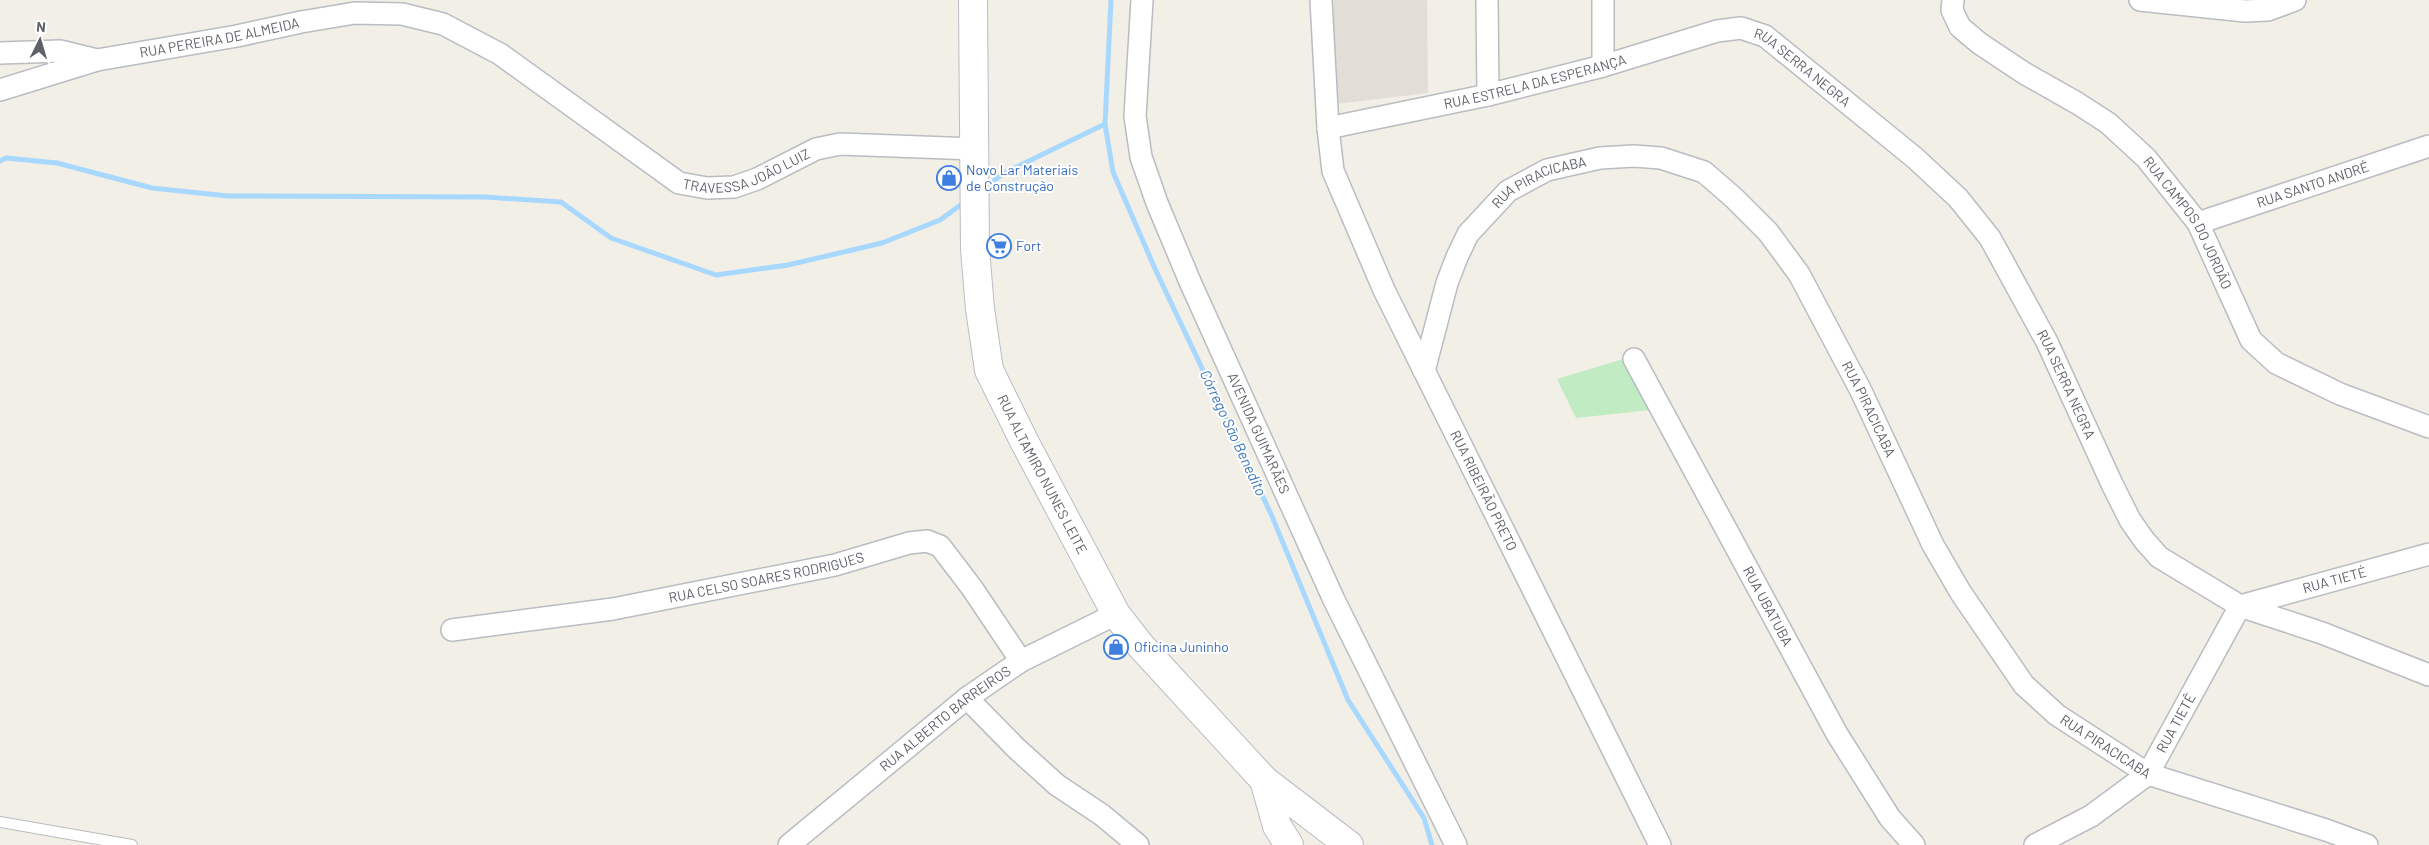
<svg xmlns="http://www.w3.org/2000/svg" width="2429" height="845" viewBox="0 0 2429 845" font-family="Barlow,sans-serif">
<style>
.education{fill:#e2ded5}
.green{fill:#c1ebc2}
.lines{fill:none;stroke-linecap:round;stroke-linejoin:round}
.stream{stroke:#a9d8ff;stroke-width:5}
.lane-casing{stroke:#b9bcc1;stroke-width:12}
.street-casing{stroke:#b9bcc1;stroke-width:24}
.secondary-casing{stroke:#babdc3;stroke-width:30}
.lane{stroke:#fff;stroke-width:10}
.street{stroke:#fff;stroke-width:21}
.secondary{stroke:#fff;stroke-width:28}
.labels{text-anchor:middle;stroke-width:4;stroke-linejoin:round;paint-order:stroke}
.street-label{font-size:14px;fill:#5e6268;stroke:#fff}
.shop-label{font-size:14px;fill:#366cbe;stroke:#fff;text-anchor:start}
.water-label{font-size:15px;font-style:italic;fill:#3a77bc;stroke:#fff}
</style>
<rect width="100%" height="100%" fill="#f1efe6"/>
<!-- education -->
<path class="education" d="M1333 0H1427L1428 93 1336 104Z"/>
<!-- green -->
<path class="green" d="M1630 357 1660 409 1576 418 1557 379Z"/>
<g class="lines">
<!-- stream -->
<path class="stream" d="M1111 0 1105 124 1113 172 1156 271 1271 514 1348 700 1424 818 1432 845
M0 161 6 158 57 163 152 188 228 196 485 197 561 202 611 238 716 275 788 265 882 243 940 220 966 201
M983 189 1004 173 1105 124"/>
<defs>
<path id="lane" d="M0 822 132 845"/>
<g id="street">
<path id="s1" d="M1142 0 1135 116 1141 157 1157 203 1191 284 1334 600 1456 845"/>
<path id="s2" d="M1321 0 1328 128 1333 171 1384 290 1660 845"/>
<path d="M1487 0 1488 95"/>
<path id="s3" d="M1953 0 1952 10 1960 27 1979 43 2024 73 2077 103 2108 123 2146 158 2198 223 2251 340 2276 363 2340 394 2429 427"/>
<path d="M2140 0 2245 11 2268 10 2295 0"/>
<path d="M0 53 60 51 97 60"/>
<path d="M1603 66V0"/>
<path id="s4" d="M0 90 97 60 237 36 301 22 355 13 402 14 443 24 500 54 679 183 707 188 734 187 757 179 816 149 840 144 975 149"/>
<path id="s5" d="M1328 128 1488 95 1603 66 1717 31 1741 28 1765 36 1915 158 1958 198 1990 238 2047 342 2112 484 2130 520 2144 540 2159 557 2240 606 2322 633 2429 675"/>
<path id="s6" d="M2198 223 2429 146"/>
<path id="s7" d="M1634 359 1837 734 1890 818 1914 845"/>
<path id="s8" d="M1424 371 1447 283 1457 257 1468 234 1508 191 1547 170 1600 158 1634 156 1661 158 1704 172 1734 198 1768 232 1799 274 1861 391 1933 545 1961 593 2024 685 2057 715 2148 774 2326 830 2367 845"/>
<path id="s9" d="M2240 606 2429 554"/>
<path id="s10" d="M452 630 613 609 835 565 909 543 927 541 940 546 972 588 1021 661"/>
<path d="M967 698 1016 748 1057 785 1102 815 1138 845"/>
<path id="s11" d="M789 845 967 698 1021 661 1116 614"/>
<path id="s12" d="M2035 845 2091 816 2148 774 2240 606"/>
</g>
<g id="secondary">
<path id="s13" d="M973 0 975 249 980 309 989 370 1024 441 1116 614 1140 645 1264 780 1349 845"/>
<path d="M1264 780 1277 826 1289 845"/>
</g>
</defs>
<!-- lane casing -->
<use href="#lane" class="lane-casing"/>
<!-- street casing -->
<use href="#street" class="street-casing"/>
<!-- secondary casing -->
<use href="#secondary" class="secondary-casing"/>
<!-- lane -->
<use href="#lane" class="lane"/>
<!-- street -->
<use href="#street" class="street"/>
<!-- secondary -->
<use href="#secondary" class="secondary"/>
</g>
<!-- icons -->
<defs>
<symbol id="shop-ring" viewBox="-11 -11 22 22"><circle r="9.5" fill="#fff" stroke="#3f7fe0" stroke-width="1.5"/><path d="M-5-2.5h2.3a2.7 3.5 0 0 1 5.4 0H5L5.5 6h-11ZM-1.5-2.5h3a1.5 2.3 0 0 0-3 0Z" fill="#3f7fe0"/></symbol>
<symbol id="supermarket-ring" viewBox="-11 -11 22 22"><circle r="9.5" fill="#fff" stroke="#3f7fe0" stroke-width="1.5"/><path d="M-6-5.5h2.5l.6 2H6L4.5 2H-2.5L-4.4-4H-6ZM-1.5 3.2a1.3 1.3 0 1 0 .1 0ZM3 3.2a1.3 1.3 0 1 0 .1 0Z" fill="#3f7fe0"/></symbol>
</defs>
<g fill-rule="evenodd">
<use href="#shop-ring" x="935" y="164" width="28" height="28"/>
<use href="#supermarket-ring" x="985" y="232" width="28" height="28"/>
<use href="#shop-ring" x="1102" y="633" width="28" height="28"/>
</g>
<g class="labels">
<!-- street labels -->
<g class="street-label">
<text dy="5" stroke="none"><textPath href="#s4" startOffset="226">RUA PEREIRA DE ALMEIDA</textPath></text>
<text dy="5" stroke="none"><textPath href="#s5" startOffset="499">RUA SERRA NEGRA</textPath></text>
<text dy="5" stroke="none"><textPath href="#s5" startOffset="212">RUA ESTRELA DA ESPERANÇA</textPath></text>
<text dy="5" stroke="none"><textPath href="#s4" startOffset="809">TRAVESSA JOÃO LUIZ</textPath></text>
<text dy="5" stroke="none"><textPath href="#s8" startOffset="235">RUA PIRACICABA</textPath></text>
<text dy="5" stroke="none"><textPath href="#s6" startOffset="121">RUA SANTO ANDRÉ</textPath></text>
<text dy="5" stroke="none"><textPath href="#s3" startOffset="335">RUA CAMPOS DO JORDÃO</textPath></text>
<text dy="5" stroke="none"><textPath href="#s5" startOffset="919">RUA SERRA NEGRA</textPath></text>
<text dy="5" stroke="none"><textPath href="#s8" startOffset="700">RUA PIRACICABA</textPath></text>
<text dy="5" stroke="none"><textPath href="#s1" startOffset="458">AVENIDA GUIMARÃES</textPath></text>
<text dy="5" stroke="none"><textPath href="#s13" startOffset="488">RUA ALTAMIRO NUNES LEITE</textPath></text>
<text dy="5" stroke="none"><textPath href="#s2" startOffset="525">RUA RIBEIRÃO PRETO</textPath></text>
<text dy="5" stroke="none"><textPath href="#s10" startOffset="319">RUA CELSO SOARES RODRIGUES</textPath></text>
<text dy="5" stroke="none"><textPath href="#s9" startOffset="98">RUA TIETÉ</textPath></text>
<text dy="5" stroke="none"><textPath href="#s7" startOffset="281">RUA UBATUBA</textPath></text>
<text dy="5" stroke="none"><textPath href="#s11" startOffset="201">RUA ALBERTO BARREIROS</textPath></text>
<text dy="5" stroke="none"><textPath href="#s12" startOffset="192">RUA TIETÊ</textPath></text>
<text dy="5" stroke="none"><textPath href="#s8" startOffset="1120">RUA PIRACICABA</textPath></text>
</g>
<!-- shop labels -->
<g class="shop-label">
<text x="966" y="175">Novo Lar Materiais<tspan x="966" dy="16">de Construção</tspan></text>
<text x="1016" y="251">Fort</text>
<text x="1134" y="652">Oficina Juninho</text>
</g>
<!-- water labels -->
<g class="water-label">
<text transform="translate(1233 433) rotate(65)" y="5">Córrego São Benedito</text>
</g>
</g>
<!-- north arrow -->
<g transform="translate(40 40) rotate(5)" stroke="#ffffff" stroke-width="4" paint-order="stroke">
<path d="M0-4L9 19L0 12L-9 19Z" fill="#5e6268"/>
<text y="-8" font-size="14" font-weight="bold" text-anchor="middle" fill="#5e6268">N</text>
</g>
</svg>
